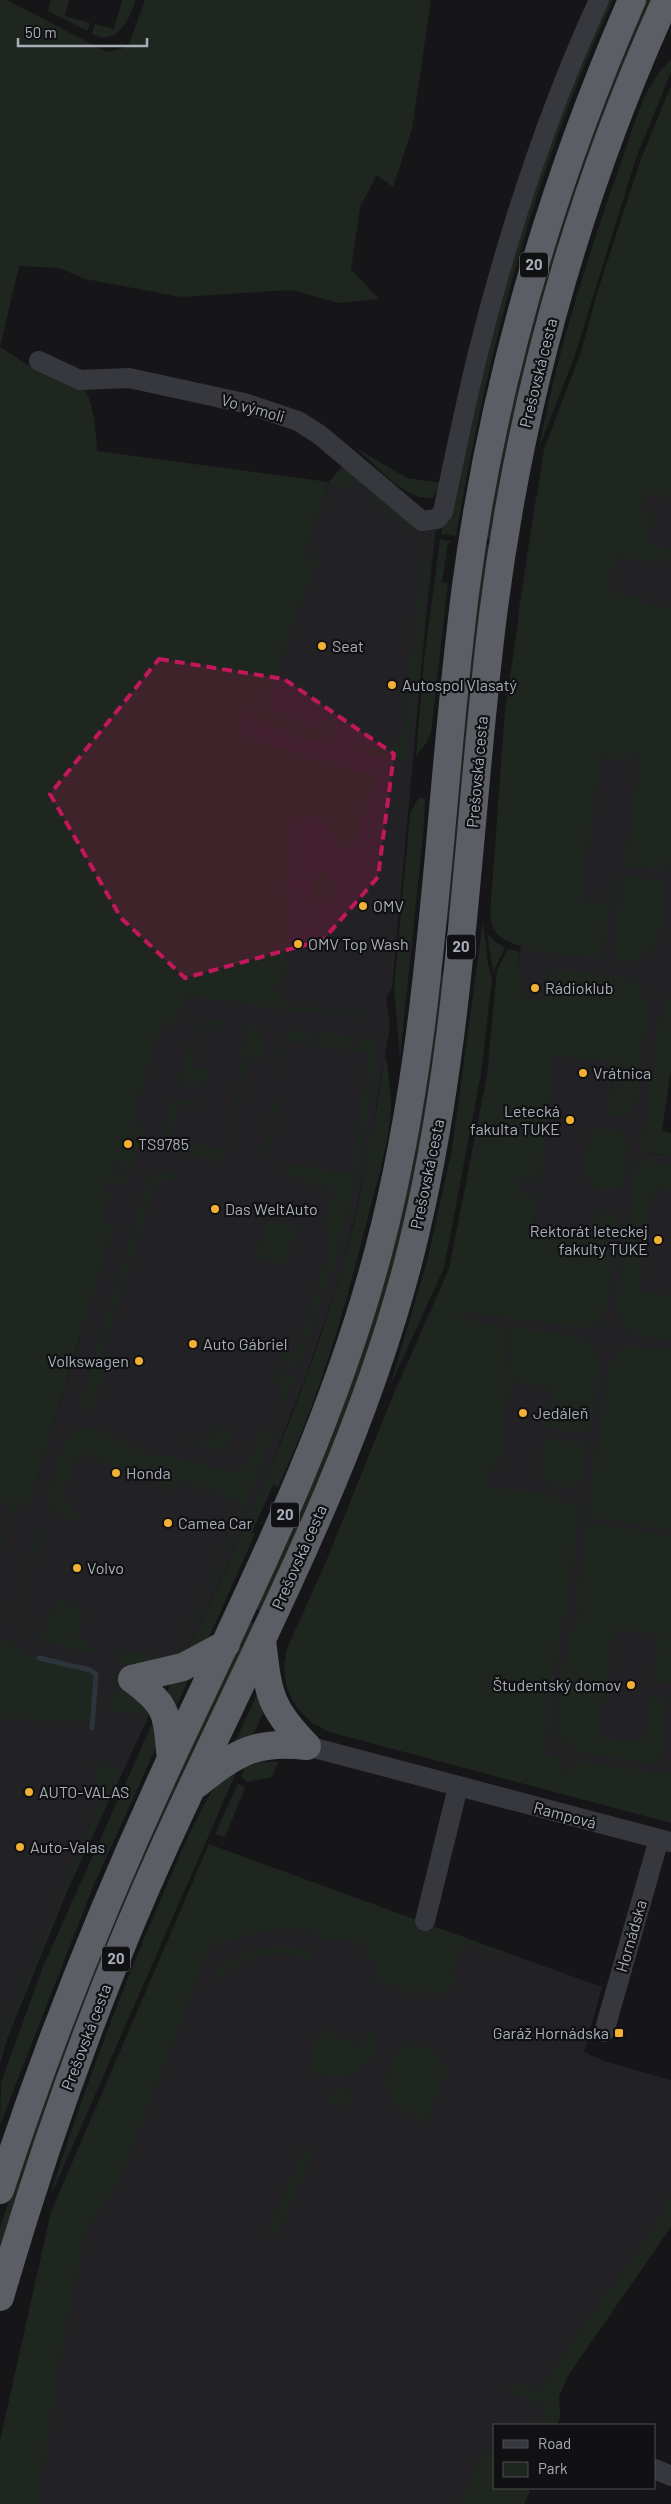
<svg xmlns="http://www.w3.org/2000/svg" width="671" height="2504" font-family="Barlow,sans-serif">
	<style>
		.built { fill: #222225 }
		.green { fill: #1e261f }
		.lines { fill: none; stroke-linecap: round; stroke-linejoin: round }
		.stream { stroke: #2c353c; stroke-width: 5 }
		.minor { stroke: #37383d; stroke-width: 20 }
		.trunk { stroke: #5b5e65; stroke-width: 28 }
		.marked { fill: #c2185b; fill-opacity: 0.2; stroke: #c2185b; stroke-width: 4; stroke-dasharray: 10 6; stroke-linejoin: round }
		.poi-dot { fill: #f2b134; stroke: #111113; stroke-width: 2 }
		.labels { text-anchor: middle; stroke-width: 4.5; stroke-linejoin: round; paint-order: stroke }
		.shield { fill: #111113; stroke: #7b7e86; stroke-width: 1 }
		.shield-label { font-size: 15px; font-weight: bold; fill: #a8adb8 }
		.street-label { font-size: 16px; fill: #a8adb8; stroke: #111113 }
		.poi-label { font-size: 16px; fill: #a8adb8; stroke: #111113; text-anchor: start }
	</style>
	<rect width="100%" height="100%" fill="#161618"/>
	<path class="built" d="M348,459L409,511L437,519L427,607L392,988L386,998L390,1027L376,1106L372,1143L345,1257L332,1300L306,1376L259,1496L183,1660L152,1669L153,1707L68,1889L7,2039L0,2064V1489L30,1500L81,1334L99,1195L124,1134L153,1032L164,1010L240,734L329,482Z
		M671,481V1010L649,1153L671,1156V1817L313,1724L296,1707L287,1688L284,1663L295,1629L416,1417L518,969L521,945L518,615L536,497Z
		M219,1849L602,1987L584,2052L607,2062L671,2080V2227L569,2374L559,2396L560,2417L557,2425H495V2488H531L524,2504H27L63,2275Z"/>
	<path class="green" d="M0,0H7L107,52L124,48L129,44L145,0H431L412,129L393,187L377,175L360,207L351,269L379,299L339,303L291,290L181,297L85,279L59,268L19,266L0,347C17,358 34,370 53,378C64,382 82,383 87,394C93,404 97,439 97,451L329,482L339,470L351,472L422,530L421,534L416,533L372,499L375,495L354,480L347,489L329,482L304,554L319,560L299,606L266,709L311,727L312,725L322,729L328,715L335,716L338,723L330,741C318,745 273,729 261,723C255,719 252,713 250,707L240,733L294,753L377,776L355,842L347,847L338,845L323,820L314,817L298,818L292,824L287,893L292,895L284,981H280V987L271,986L270,991L283,992V1005L363,1012L362,1017L293,1011L184,995L175,1025L162,1022L131,1124L144,1128L130,1172L122,1169L124,1162L115,1159L112,1170L129,1176L126,1185L107,1181L104,1189L111,1192L102,1222L114,1225L29,1504L17,1505L0,1553V1540L12,1506L0,1501Z
		M51,0H69L65,16L90,23L87,31L48,11Z
		M122,0H136C130,18 117,48 92,34L95,24L114,29Z
		M606,0H613C534,172 488,350 456,536L441,534L471,412L532,191Z
		M646,0H653L493,540L486,539L515,380L577,169Z
		M671,60V72L636,158L574,358L539,448C558,349 589,252 623,157C635,124 644,83 671,60Z
		M671,86V497L646,492L642,512L654,514L648,543L671,549V566H669L670,559L662,557L660,564L621,556L622,552L619,551L613,569H608V572L612,573L611,578L607,577L606,580L611,581L610,592L643,598V603L671,607V852L669,865L662,870L625,867L640,754L632,752L629,760L601,756L580,901L605,905L610,872L614,873L602,959C577,956 511,952 496,932C492,927 491,920 490,914L505,710L544,449L581,352L598,290L641,159Z
		M356,448L407,478L441,483L433,498C407,503 374,463 356,448Z
		M431,535L433,536L408,760L380,757L356,749L358,743C377,750 394,752 403,731L418,594Z
		M440,539L452,541L448,543L442,582L448,583L431,733L426,743L416,756L424,661Z
		M485,544L493,546L449,921H447L445,919L470,661Z
		M419,797L425,799L424,825L400,1059L394,987L410,814Z
		M319,872H326L334,880L331,903L315,901L312,922H308L312,881Z
		M624,876L662,881L666,886C661,922 666,962 618,962L613,951Z
		M483,921L488,965L492,979L481,1074L444,1268L390,1386L427,1262L452,1149Z
		M487,933L494,941L505,948L493,972Z
		M508,949L520,952L518,968L524,978L522,997L546,999L549,969C566,970 622,974 635,983C642,989 646,999 648,1007L636,1101L628,1114L609,1117L615,1063L555,1055L539,1181L520,1178L517,1184V1194L537,1196L533,1228L592,1236L596,1210L620,1215L608,1303L599,1324L585,1328L463,1312L461,1320L504,1326L510,1381L499,1465L490,1467L488,1487C512,1491 563,1491 579,1510L569,1595L557,1653L546,1756L563,1759L561,1771L572,1773L574,1761L671,1774V1823L329,1732C296,1714 278,1689 287,1649L325,1564L394,1393L449,1269L487,1075L497,970Z
		M444,974L445,975L418,1168L383,1308L337,1439L262,1612L256,1609L285,1545L440,975Z
		M671,994V1069L662,1131L671,1133V1156L641,1151L660,1017L665,1005L662,1002Z
		M211,1019L221,1020L218,1029L197,1027L192,1067L208,1069L207,1079L201,1087L188,1086L179,1079L194,1029L198,1023Z
		M247,1024C265,1026 262,1045 260,1058L247,1057L233,1149L229,1148Z
		M291,1030L311,1032L310,1044L287,1041L281,1079H276L283,1040Z
		M317,1033L352,1036L350,1050L315,1045Z
		M358,1036L373,1039L378,1048L359,1169L352,1168L369,1053L355,1051Z
		M385,1056H386C388,1072 391,1089 391,1105C391,1136 377,1182 369,1213C346,1306 319,1400 278,1487L273,1485L252,1532L255,1534L206,1644L183,1660C245,1529 307,1396 345,1256C364,1190 374,1123 385,1056Z
		M182,1098L201,1102L202,1106L177,1103L171,1141L224,1149L221,1163L176,1151L165,1142L164,1127L171,1104L175,1099Z
		M273,1099L278,1100L270,1156H265Z
		M606,1129C616,1130 626,1130 629,1142L626,1177L621,1188C589,1197 583,1181 587,1154C588,1145 588,1138 592,1130Z
		M642,1161L671,1165V1191L654,1188L638,1291L670,1296L671,1290V1340C641,1336 618,1336 617,1299L636,1165Z
		M285,1164L358,1175L333,1272L328,1276L298,1368L280,1364L285,1345L291,1356L299,1352L298,1349L332,1240L323,1224L334,1190L282,1173Z
		M160,1172L179,1176L155,1184L103,1350L104,1376L91,1414L83,1408L82,1397L147,1184L150,1177Z
		M268,1219L296,1228L284,1265L256,1256Z
		M508,1326L584,1338C609,1350 594,1403 591,1426L583,1432L546,1428L552,1387L514,1381Z
		M627,1346L671,1350V1530L587,1517L607,1371L615,1353Z
		M277,1371L295,1377L246,1504L180,1480L175,1491L79,1452L60,1500L71,1504L79,1517L75,1521L51,1509L47,1500C52,1483 60,1440 74,1431C94,1418 126,1446 144,1452C160,1457 174,1456 189,1460C202,1463 216,1471 230,1471C235,1471 239,1469 244,1465C254,1457 257,1436 261,1424L266,1434L272,1431L283,1394L275,1378Z
		M215,1426L231,1432L226,1453L190,1442V1436L210,1442Z
		M545,1438L588,1443L582,1481L571,1487L553,1486L540,1474Z
		M240,1507L245,1509L176,1661L127,1666L117,1663V1655C126,1646 162,1656 174,1660Z
		M586,1523L671,1536V1683L652,1681L659,1651L656,1650L659,1634L615,1628L607,1659L610,1660L604,1705H601L599,1720L602,1721L599,1737L643,1743L645,1728H648L650,1697L668,1700L660,1760L656,1764L579,1752C571,1747 563,1742 560,1733C552,1713 566,1651 571,1629L576,1628L581,1609L577,1603Z
		M47,1527L22,1591L15,1617L25,1632L39,1640L57,1599L86,1611L76,1636L94,1649L91,1653L36,1640C24,1635 14,1626 13,1612L38,1533Z
		M249,1621L256,1624L0,2256V2228L28,2141L116,1911Z
		M0,1639C11,1640 20,1653 31,1657L93,1673L95,1677L92,1722H38L28,1719H0Z
		M194,1668L172,1715L165,1697L172,1679Z
		M126,1689L141,1696L149,1714L108,1711C109,1699 112,1688 126,1689Z
		M258,1692L265,1709L252,1738L235,1742Z
		M157,1713L159,1741L93,1887L0,2125L1,2083L42,1969Z
		M95,1762L122,1772L68,1889L7,2039L0,2064L2,2037L99,1804Z
		M262,1762H278L272,1777L247,1782L241,1777L245,1767Z
		M240,1764L53,2191L51,2192C82,2096 117,2001 157,1908C174,1869 190,1828 212,1791L218,1783Z
		M238,1783L245,1788L225,1837L215,1834Z
		M209,1844L504,1952L502,1957L464,1943L451,1973L455,1975L449,1991L438,1994L425,1989L422,1997L374,1979L380,1964L363,1957L367,1946L346,1938L328,1942L307,1929H288L285,1932L283,1928L237,1937V1941H218L209,1948L118,2185L86,2229L59,2361L38,2504H0V2441L51,2212Z
		M288,1945L306,1950L313,1959L311,1961C258,1945 254,1956 210,1984C229,1949 252,1952 288,1945Z
		M320,2030L361,2046L367,2032L364,2030L372,2034L376,2040C373,2064 357,2074 334,2079L307,2069Z
		M415,2043L433,2049L447,2066L445,2077L426,2122L414,2118L389,2100C391,2092 386,2088 387,2081C389,2062 397,2047 415,2043Z
		M342,2087C350,2092 352,2098 347,2106L343,2109L324,2099L329,2093Z
		M303,2149L313,2153L277,2237L268,2234Z
		M671,2195V2227L569,2374L559,2396L560,2417L557,2425H539L547,2407L510,2392L514,2383L538,2392L653,2228Z
		M482,2450L495,2455V2488H531L524,2504H462Z"/>
	<g class="lines">
		<path class="stream" d="M39,1658L90,1670L95,1674
			M92,1728L96,1674"/>
		<path class="minor" d="M39,361L80,380L129,378L244,403L298,421L320,435L422,521L437,519L443,512C454,459 465,406 478,353C508,233 547,113 599,0
			M307,1746L671,1842
			M425,1921L458,1787
			M604,2032L659,1839
			M655,2469L671,2476"/>
		<path class="trunk" d="M262,1640C268,1693 269,1707 307,1746
			M132,1679L183,1667L226,1644
			M132,1679C170,1707 166,1714 171,1759
			M197,1784C236,1753 255,1740 307,1746
			M0,2190C48,2043 105,1901 170,1761C248,1594 332,1429 379,1249C436,1032 437,807 466,586C493,383 550,188 632,0
			M0,2297C45,2142 99,1990 166,1843C253,1652 355,1467 408,1263C463,1050 466,832 493,615C520,402 577,196 666,0"/>
	</g>
	<path class="marked" d="M159,659L284,679L394,754L378,877L323,940L185,978L121,918L50,794Z"/>
	<g class="poi-dot">
		<circle cx="322" cy="646" r="5"/>
		<circle cx="392" cy="685" r="5"/>
		<circle cx="363" cy="906" r="5"/>
		<circle cx="298" cy="944" r="5"/>
		<circle cx="535" cy="988" r="5"/>
		<circle cx="583" cy="1073" r="5"/>
		<circle cx="570" cy="1120" r="5"/>
		<circle cx="128" cy="1144" r="5"/>
		<circle cx="215" cy="1209" r="5"/>
		<circle cx="658" cy="1240" r="5"/>
		<circle cx="193" cy="1344" r="5"/>
		<circle cx="139" cy="1361" r="5"/>
		<circle cx="523" cy="1413" r="5"/>
		<circle cx="116" cy="1473" r="5"/>
		<circle cx="168" cy="1523" r="5"/>
		<circle cx="77" cy="1568" r="5"/>
		<circle cx="631" cy="1685" r="5"/>
		<circle cx="29" cy="1792" r="5"/>
		<circle cx="20" cy="1847" r="5"/>
		<rect x="614" y="2028" width="10" height="10" rx="2.5"/>
	</g>
	<g class="labels">
		<g class="shield">
			<rect x="520" y="252.5" width="28" height="25" rx="4"/>
			<rect x="447" y="934.5" width="28" height="25" rx="4"/>
			<rect x="271" y="1502.5" width="28" height="25" rx="4"/>
			<rect x="102" y="1946.5" width="28" height="25" rx="4"/>
		</g>
		<g class="shield-label">
			<text x="534" y="270">20</text>
			<text x="461" y="952">20</text>
			<text x="285" y="1520">20</text>
			<text x="116" y="1964">20</text>
		</g>
		<g class="street-label">
			<text transform="translate(538 373) rotate(-76)" y="6">Prešovská cesta</text>
			<text transform="translate(253 408) rotate(16)" y="6">Vo výmoli</text>
			<text transform="translate(477 772) rotate(-85)" y="6">Prešovská cesta</text>
			<text transform="translate(427 1174) rotate(-78)" y="6">Prešovská cesta</text>
			<text transform="translate(299 1557) rotate(-66)" y="6">Prešovská cesta</text>
			<text transform="translate(565 1815) rotate(15)" y="6">Rampová</text>
			<text transform="translate(631 1936) rotate(-74)" y="6">Hornádska</text>
			<text transform="translate(86 2037) rotate(-69)" y="6">Prešovská cesta</text>
		</g>
		<g class="poi-label">
			<text x="332" y="652">Seat</text>
			<text x="402" y="691">Autospol Vlasatý</text>
			<text x="373" y="912">OMV</text>
			<text x="308" y="950">OMV Top Wash</text>
			<text x="545" y="994">Rádioklub</text>
			<text x="593" y="1079">Vrátnica</text>
			<text x="560" y="1117" text-anchor="end">Letecká<tspan x="560" dy="18">fakulta TUKE</tspan></text>
			<text x="138" y="1150">TS9785</text>
			<text x="225" y="1215">Das WeltAuto</text>
			<text x="648" y="1237" text-anchor="end">Rektorát leteckej<tspan x="648" dy="18">fakulty TUKE</tspan></text>
			<text x="203" y="1350">Auto Gábriel</text>
			<text x="129" y="1367" text-anchor="end">Volkswagen</text>
			<text x="533" y="1419">Jedáleň</text>
			<text x="126" y="1479">Honda</text>
			<text x="178" y="1529">Camea Car</text>
			<text x="87" y="1574">Volvo</text>
			<text x="621" y="1691" text-anchor="end">Študentský domov</text>
			<text x="39" y="1798">AUTO-VALAS</text>
			<text x="30" y="1853">Auto-Valas</text>
			<text x="609" y="2039" text-anchor="end">Garáž Hornádska</text>
		</g>
	</g>
	<rect x="493" y="2424" width="162" height="65" fill="#111113" stroke="#4d4f55"/>
	<rect x="503" y="2440" width="25" height="8" fill="#37383d" stroke="#4d4f55"/>
	<text x="538" y="2449" font-size="15" fill="#a8adb8">Road</text>
	<rect x="503" y="2462" width="25" height="15" fill="#1e261f" stroke="#4d4f55"/>
	<text x="538" y="2474" font-size="15" fill="#a8adb8">Park</text>
	<path d="M18 38v8h129v-8" fill="none" stroke="#a8adb8" stroke-width="2.5"/>
	<text x="25" y="38" font-size="15" fill="#a8adb8" stroke="#111113" stroke-width="4" paint-order="stroke">50 m</text>
</svg>
